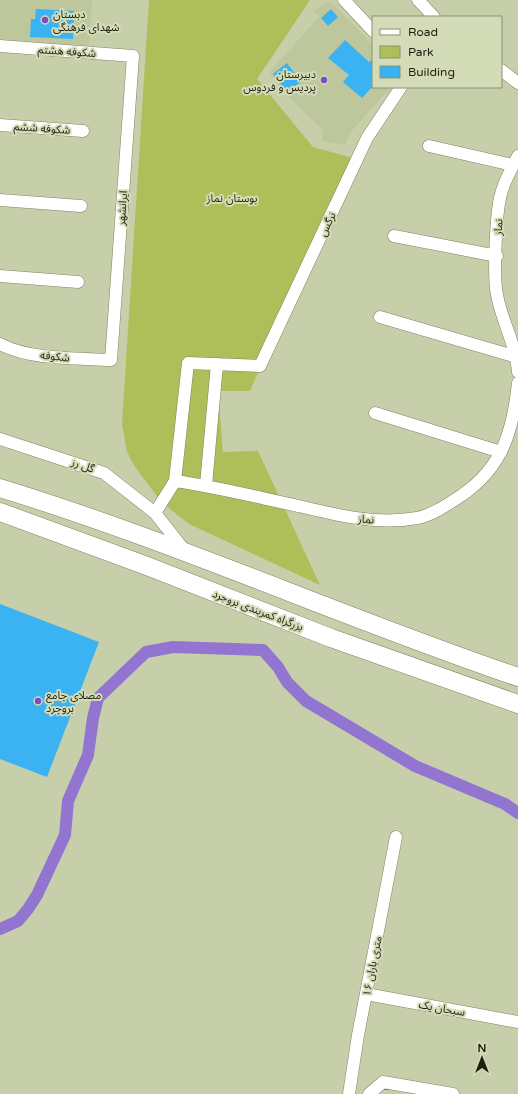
<svg xmlns="http://www.w3.org/2000/svg" width="518" height="1094" font-family="'Varela Round','Noto Sans Arabic',sans-serif">
	<style>
		.built { fill: #bdc79b }
		.green { fill: #aebf59 }
		.lines { fill: none; stroke-linecap: round; stroke-linejoin: round }
		.canal { stroke: #9274d1; stroke-width: 12 }
		.building { fill: #3bb2f2 }
		.minor-casing { stroke: #7d8462; stroke-width: 13 }
		.highway-casing { stroke: #7d8462; stroke-width: 19 }
		.minor { stroke: #fff; stroke-width: 12 }
		.highway { stroke: #fff; stroke-width: 18 }
		.poi-dot { fill: #7b4ec6; stroke: #d4dcb7; stroke-width: 1.5 }
		.labels { text-anchor: middle; stroke-width: 4; stroke-linejoin: round; paint-order: stroke }
		.poi-label { font-size: 11px; fill: #1d2012; stroke: #d4dcb7; text-anchor: start }
		.street-label { font-size: 11px; fill: #1d2012; stroke: #d4dcb7 }
		.park-label { font-size: 11px; fill: #2a3101; stroke: #d4dcb7 }
	</style>
	<rect width="100%" height="100%" fill="#c7cfaa"/>
	<path class="built" d="M0,0H92L89,46L0,39Z
		M328,1L336,7L373,45V87H391L350,133L345,145L322,141L323,130L286,94L270,73L273,68L320,16L313,11Z"/>
	<path class="green" d="M149,0H310L257,79L313,147L353,158L250,391H218L223,452L258,451L320,585L189,524L170,509L156,495L135,467L127,452L122,424Z"/>
	<g class="lines">
		<path class="canal" d="M0,929L18,921L28,909L37,895L65,835L68,801L88,755L93,718L98,698L146,652L173,647L263,650L278,667L287,682L306,701L415,766L505,804L518,813"/>
	</g>
	<path class="building" d="M36,9L74,11L73,39L30,37L31,19H35Z
		M331,9L338,17L328,26L321,18Z
		M345,40L369,62L373,59V86L362,98L343,82L349,75L328,58Z
		M287,63L301,82L287,92L273,74Z
		M0,604L99,642L47,777L0,759Z"/>
	<g class="lines">
		<g class="minor-casing">
			<path id="minor" d="M344,0L373,31
				M418,0L434,17
				M0,46L133,56L111,360C76,358 31,360 0,344
				M501,70L518,83
				M0,125L83,131
				M429,146L513,165
				M518,156C511,170 503,182 500,198C496,217 493,277 497,295C502,322 516,344 518,372
				M0,200L81,206
				M394,236L497,256
				M0,276L78,282
				M380,317L517,357
				M375,413L501,452
				M0,439L104,473L155,513L185,551
				M175,481L188,363L260,366L367,138L401,87
				M206,485L217,364
				M155,513L175,481C218,487 260,498 303,507C340,516 378,525 417,518C433,515 448,504 462,495C503,467 513,430 518,383
				M366,994L518,1022
				M349,1094L358,1035L396,837
				M369,1094L383,1082L453,1094"/>
		</g>
		<g class="highway-casing">
			<path id="highway" d="M0,488C176,542 344,618 518,677
				M0,512L147,566L331,638L518,704"/>
		</g>
		<use href="#minor" class="minor"/>
		<use href="#highway" class="highway"/>
	</g>
	<g class="poi-dot">
		<circle cx="45" cy="20" r="4"/>
		<circle cx="324" cy="80" r="4"/>
		<circle cx="38" cy="701" r="4"/>
	</g>
	<g class="labels">
		<g class="poi-label">
			<text x="53" y="18">دبستان<tspan x="53" dy="13">شهدای فرهنگی</tspan></text>
			<text x="316" y="78" text-anchor="end">دبیرستان<tspan x="316" dy="13">پردیس و فردوس</tspan></text>
			<text x="46" y="699">مصلای جامع<tspan x="46" dy="13">بروجرد</tspan></text>
		</g>
		<g class="street-label">
			<text transform="translate(67 51) rotate(4)" y="4">شکوفه هشتم</text>
			<text transform="translate(42 128) rotate(4)" y="4">شکوفه ششم</text>
			<text transform="translate(122 208) rotate(-86)" y="4">ایرانشهر</text>
			<text transform="translate(327 224) rotate(-65)" y="4">نرگس</text>
			<text transform="translate(498 227) rotate(-86)" y="4">نماز</text>
			<text transform="translate(55 356) rotate(6)" y="4">شکوفه</text>
			<text transform="translate(83 465) rotate(19)" y="4">گل رز</text>
			<text transform="translate(366 519) rotate(4)" y="4">نماز</text>
			<text transform="translate(258 610) rotate(21)" y="4">بزرگراه کمربندی بروجرد</text>
			<text transform="translate(372 966) rotate(-79)" y="4">۱۶ متری باران</text>
			<text transform="translate(442 1008) rotate(10)" y="4">سبحان یک</text>
		</g>
		<g class="park-label">
			<text x="232" y="202">بوستان نماز</text>
		</g>
	</g>
	<rect x="372" y="16" width="130" height="72" fill="#d4dcb7" stroke="#8b9175"/>
	<rect x="380" y="29" width="20" height="6" fill="#ffffff" stroke="#8b9175"/>
	<text x="408" y="36" font-size="12" fill="#1d2012">Road</text>
	<rect x="380" y="46" width="20" height="12" fill="#aebf59" stroke="#8b9175"/>
	<text x="408" y="56" font-size="12" fill="#1d2012">Park</text>
	<rect x="380" y="66" width="20" height="12" fill="#3bb2f2" stroke="#8b9175"/>
	<text x="408" y="76" font-size="12" fill="#1d2012">Building</text>
	<g transform="translate(482 1058)" stroke="#d4dcb7" stroke-width="3" paint-order="stroke">
	<path d="M0-3L7 15L0 10L-7 15Z" fill="#1d2012"/>
	<text y="-6" font-size="11" font-weight="bold" text-anchor="middle" fill="#1d2012">N</text>
	</g>
</svg>
